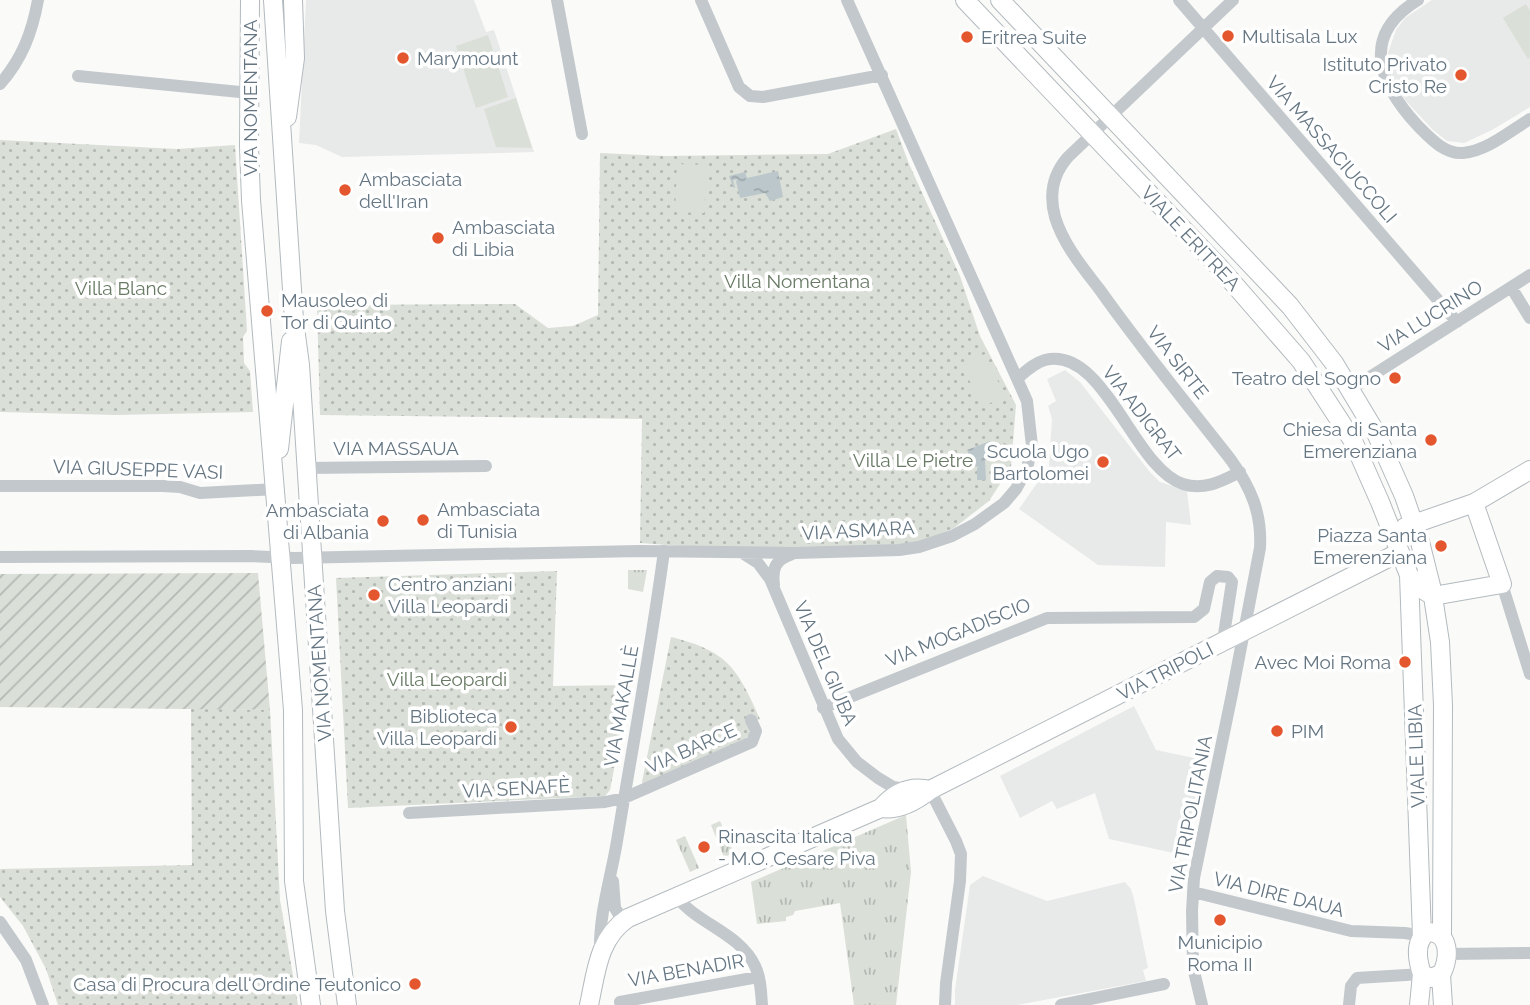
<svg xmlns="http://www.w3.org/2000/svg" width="1530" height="1005" font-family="Raleway,sans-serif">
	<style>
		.built { fill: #e8e9e9 }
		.grass { fill: url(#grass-tufts) }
		.park { fill: url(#park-dots) }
		.garden { fill: url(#garden-furrows) }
		.pitch { fill: #dadfd7 }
		.water { fill: url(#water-ripples) }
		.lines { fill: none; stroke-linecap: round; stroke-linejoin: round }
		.secondary-casing { stroke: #b3babf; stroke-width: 20 }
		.street { stroke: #c3c8cc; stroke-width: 12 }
		.secondary { stroke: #fff; stroke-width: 18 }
		.poi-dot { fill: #e4572e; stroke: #fff; stroke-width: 2.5 }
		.labels { text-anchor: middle; stroke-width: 7; stroke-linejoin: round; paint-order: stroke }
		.poi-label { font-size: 19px; fill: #657683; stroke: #fff; text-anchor: start }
		.street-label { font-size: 19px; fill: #657683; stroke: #fff }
		.park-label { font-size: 19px; fill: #687a64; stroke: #fff }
	</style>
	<defs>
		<pattern id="grass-tufts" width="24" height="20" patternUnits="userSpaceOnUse" patternTransform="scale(1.75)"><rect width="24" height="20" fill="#dadfd7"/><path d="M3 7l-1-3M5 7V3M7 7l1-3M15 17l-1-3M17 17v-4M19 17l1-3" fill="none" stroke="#b4b9b4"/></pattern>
		<pattern id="park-dots" width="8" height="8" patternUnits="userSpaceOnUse" patternTransform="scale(1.75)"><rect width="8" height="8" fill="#dadfd7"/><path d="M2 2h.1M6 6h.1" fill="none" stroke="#b4b9b4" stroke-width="1.8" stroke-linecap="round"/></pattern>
		<pattern id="garden-furrows" width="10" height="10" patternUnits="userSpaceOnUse" patternTransform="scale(1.75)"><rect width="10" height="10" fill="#dadfd7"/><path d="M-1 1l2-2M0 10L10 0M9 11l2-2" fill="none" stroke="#b4b9b4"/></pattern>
		<pattern id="water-ripples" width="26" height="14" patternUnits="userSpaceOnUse" patternTransform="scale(1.75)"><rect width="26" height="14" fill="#bbc7cb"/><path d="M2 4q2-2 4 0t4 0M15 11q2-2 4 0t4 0" fill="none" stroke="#9ca6aa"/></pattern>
	</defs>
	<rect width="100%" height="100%" fill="#fafaf8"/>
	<path class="built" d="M306,0H474L486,32L494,30L534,152L342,157L316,145L299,143Z
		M1432,0H1530V107L1492,130L1464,143L1447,141L1433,130L1406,101L1393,82L1389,68L1388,53L1396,30L1405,18Z
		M1065,370L1080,382L1149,471L1160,482L1187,491L1191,525L1166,522L1165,567L1098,565L1019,509L1049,466L1052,419L1048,406L1056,401L1047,379Z
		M1134,706L1156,750L1204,760L1183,855L1109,839L1095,793L1057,809L1052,801L1020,818L1000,776Z
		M983,876L1047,901L1125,882L1131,889L1134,899L1148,968L1143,970L1146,981L1017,1005H955V990L970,885Z"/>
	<path class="grass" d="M628,570H647L643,592L628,589Z
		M906,815L911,872L896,1005H854L840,903L795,911L793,915L786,917V921L757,924L751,882Z
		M720,821L734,853L724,857L711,825Z
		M685,836L699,868L690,872L676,840Z"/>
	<path class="park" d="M896,129L909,164L960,276L980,336L1016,405L1011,467L989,501L954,528L914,546L722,549L640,543L642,419L320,415L317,305L515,304L548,328L573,326L598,315L600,153L664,156L828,154Z
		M0,140L177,149L235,145L247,331L243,337L244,363L250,371L253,412L116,415L0,412Z
		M557,571L553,686L630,685L610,790L605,796L348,808L336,578Z
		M671,637C727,651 737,667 760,719L749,724V735L745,739L644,787L642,782Z
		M191,708L270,710L280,900L298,1005H58L46,969L23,926L0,897V869L192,865Z"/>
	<path class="garden" d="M258,573L270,710L0,707V574Z"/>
	<path class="pitch" d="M1526,4L1530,11V57L1528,59L1503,18Z
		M488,35L508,97L476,108L456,46Z
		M516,98L532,148L496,147L484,109Z
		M677,164L707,165L704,213L675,212Z
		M985,354L1005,396L982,407L962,365Z"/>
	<path class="water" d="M778,171L783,197L770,201L765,193L740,198L736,181L739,179L733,180L735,188L733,187L729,176L745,172L747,178Z
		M990,441L993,449L985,461L986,480H977V468L979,467L973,466L967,450Z"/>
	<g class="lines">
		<g class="secondary-casing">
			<path id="secondary" d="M250,0L249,146L251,200L293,710L294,881L311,1005
				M273,0L294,320L300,365L335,911L347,1005
				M965,0L1220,268L1301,361L1353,441L1380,502L1409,575L1420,588L1433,596L1502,584L1474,503
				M1000,0L1290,306L1334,363L1376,433L1404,496L1420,542L1432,590L1440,642L1443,705L1442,937
				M287,117L295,58L293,0
				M279,449L291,341
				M1405,527L1474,503L1530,470
				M1409,575L1422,936
				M881,808C898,811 917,800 930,790L1400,552
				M1428,932C1451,932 1449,958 1442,973L1432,978L1422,974C1417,959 1414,941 1428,932Z
				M1441,975L1443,1005
				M589,1005C596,973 598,938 628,918L881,808C894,793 910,785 930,790
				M1419,1005L1422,974"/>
		</g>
		<path class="street" d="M557,0L582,134
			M701,0L739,87L750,96L763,97L882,75
			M1179,0L1457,322
			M1418,0C1359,36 1379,84 1418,126C1430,138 1444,154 1463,153C1487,151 1510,131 1530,119
			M78,76L250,93
			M0,84C22,59 32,33 38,0
			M1511,287L1530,318
			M1018,378C1026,371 1034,363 1045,360C1104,345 1134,469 1183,484C1204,491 1222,481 1240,472
			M1351,389L1530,275
			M306,468L486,466
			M0,486H163L180,487L200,493L276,489
			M744,554L758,563L770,579L838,739L857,762L878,778L893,787L908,789
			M0,557L251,556L294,558L639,551L795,553L899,550L919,547L952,536L975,524L1004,503L1016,489L1027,469L1032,446L1027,401L847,0
			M1502,584L1530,674
			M774,585C772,568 775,560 792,554
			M823,708L1047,618L1194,617L1204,609L1210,582L1217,576L1228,577L1232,582L1223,641
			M930,790L956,841L961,854L960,881L946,983L945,1005
			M409,813L605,802L624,798L752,742L756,731L751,720
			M613,881L615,908L623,921
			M1193,892L1351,931L1405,933L1422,936
			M676,896C697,924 740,933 755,966C761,978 761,993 762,1005
			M0,922L26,960L43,1005
			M600,951C599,913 611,878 617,841C633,744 651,648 664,551
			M1447,954L1530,953
			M620,1002L758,977
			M1061,1005L1164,984
			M1202,1005L1193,967L1192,911L1194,878L1232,694L1260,548C1262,513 1251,488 1231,460C1187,404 1141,348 1100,290C1083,268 1063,244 1055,217C1049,195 1053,174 1068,157L1233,0
			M1349,1005L1351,986L1357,978L1422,974"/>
		<use href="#secondary" class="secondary"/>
	</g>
	<g class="poi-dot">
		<circle cx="1228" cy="36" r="7"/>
		<circle cx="967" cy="37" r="7"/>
		<circle cx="403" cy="58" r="7"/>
		<circle cx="1461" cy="75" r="7"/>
		<circle cx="345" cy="190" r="7"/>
		<circle cx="438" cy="238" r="7"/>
		<circle cx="267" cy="311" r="7"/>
		<circle cx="1395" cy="378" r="7"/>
		<circle cx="1431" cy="440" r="7"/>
		<circle cx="1103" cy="462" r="7"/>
		<circle cx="423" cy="520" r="7"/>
		<circle cx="383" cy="521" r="7"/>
		<circle cx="1441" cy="546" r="7"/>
		<circle cx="374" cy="595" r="7"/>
		<circle cx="1405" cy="662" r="7"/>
		<circle cx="511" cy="727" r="7"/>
		<circle cx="1277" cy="731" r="7"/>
		<circle cx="704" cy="847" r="7"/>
		<circle cx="1220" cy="920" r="7"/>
		<circle cx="415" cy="984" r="7"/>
	</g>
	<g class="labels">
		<g class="poi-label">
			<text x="1242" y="43">Multisala Lux</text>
			<text x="981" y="44">Eritrea Suite</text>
			<text x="417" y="65">Marymount</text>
			<text x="1447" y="71" text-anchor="end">Istituto Privato<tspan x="1447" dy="22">Cristo Re</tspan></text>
			<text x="359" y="186">Ambasciata<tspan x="359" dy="22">dell'Iran</tspan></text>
			<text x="452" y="234">Ambasciata<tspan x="452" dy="22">di Libia</tspan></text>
			<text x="281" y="307">Mausoleo di<tspan x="281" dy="22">Tor di Quinto</tspan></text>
			<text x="1381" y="385" text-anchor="end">Teatro del Sogno</text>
			<text x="1417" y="436" text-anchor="end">Chiesa di Santa<tspan x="1417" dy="22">Emerenziana</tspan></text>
			<text x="1089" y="458" text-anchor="end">Scuola Ugo<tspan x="1089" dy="22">Bartolomei</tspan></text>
			<text x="437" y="516">Ambasciata<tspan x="437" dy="22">di Tunisia</tspan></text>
			<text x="369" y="517" text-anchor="end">Ambasciata<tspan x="369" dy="22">di Albania</tspan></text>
			<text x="1427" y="542" text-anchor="end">Piazza Santa<tspan x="1427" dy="22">Emerenziana</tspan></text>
			<text x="388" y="591">Centro anziani<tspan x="388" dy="22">Villa Leopardi</tspan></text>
			<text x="1391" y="669" text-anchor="end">Avec Moi Roma</text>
			<text x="497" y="723" text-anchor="end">Biblioteca<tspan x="497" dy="22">Villa Leopardi</tspan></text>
			<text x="1291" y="738">PIM</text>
			<text x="718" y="843">Rinascita Italica<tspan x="718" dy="22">- M.O. Cesare Piva</tspan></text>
			<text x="1220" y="949" text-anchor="middle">Municipio<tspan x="1220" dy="22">Roma II</tspan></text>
			<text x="401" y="991" text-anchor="end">Casa di Procura dell‘Ordine Teutonico</text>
		</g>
		<g class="street-label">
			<text transform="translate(250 98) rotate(-90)" y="7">VIA NOMENTANA</text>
			<text transform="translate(1332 149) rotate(49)" y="7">VIA MASSACIUCCOLI</text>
			<text transform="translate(1191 238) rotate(47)" y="7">VIALE ERITREA</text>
			<text transform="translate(1430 316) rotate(-32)" y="7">VIA LUCRINO</text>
			<text transform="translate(1178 362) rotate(52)" y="7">VIA SIRTE</text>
			<text transform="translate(1142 413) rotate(52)" y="7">VIA ADIGRAT</text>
			<text x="396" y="455">VIA MASSAUA</text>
			<text transform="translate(138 469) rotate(2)" y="7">VIA GIUSEPPE VASI</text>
			<text transform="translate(858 530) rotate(-3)" y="7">VIA ASMARA</text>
			<text transform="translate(958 632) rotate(-22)" y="7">VIA MOGADISCIO</text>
			<text transform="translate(319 663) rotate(-94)" y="7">VIA NOMENTANA</text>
			<text transform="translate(826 663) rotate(67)" y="7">VIA DEL GIUBA</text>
			<text transform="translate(1165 671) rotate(-27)" y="7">VIA TRIPOLI</text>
			<text transform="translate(621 706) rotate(-80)" y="7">VIA MAKALLÈ</text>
			<text transform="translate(691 748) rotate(-24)" y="7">VIA BARCE</text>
			<text transform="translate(1416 756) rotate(-92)" y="7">VIALE LIBIA</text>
			<text transform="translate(516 788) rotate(-3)" y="7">VIA SENAFÈ</text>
			<text transform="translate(1190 814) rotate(-79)" y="7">VIA TRIPOLITANIA</text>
			<text transform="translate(1279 894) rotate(14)" y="7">VIA DIRE DAUA</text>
			<text transform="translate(686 970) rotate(-10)" y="7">VIA BENADIR</text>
		</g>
		<g class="park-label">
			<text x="797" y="288">Villa Nomentana</text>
			<text x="121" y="295">Villa Blanc</text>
			<text x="913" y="467">Villa Le Pietre</text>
			<text x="447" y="686">Villa Leopardi</text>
		</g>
	</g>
</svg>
